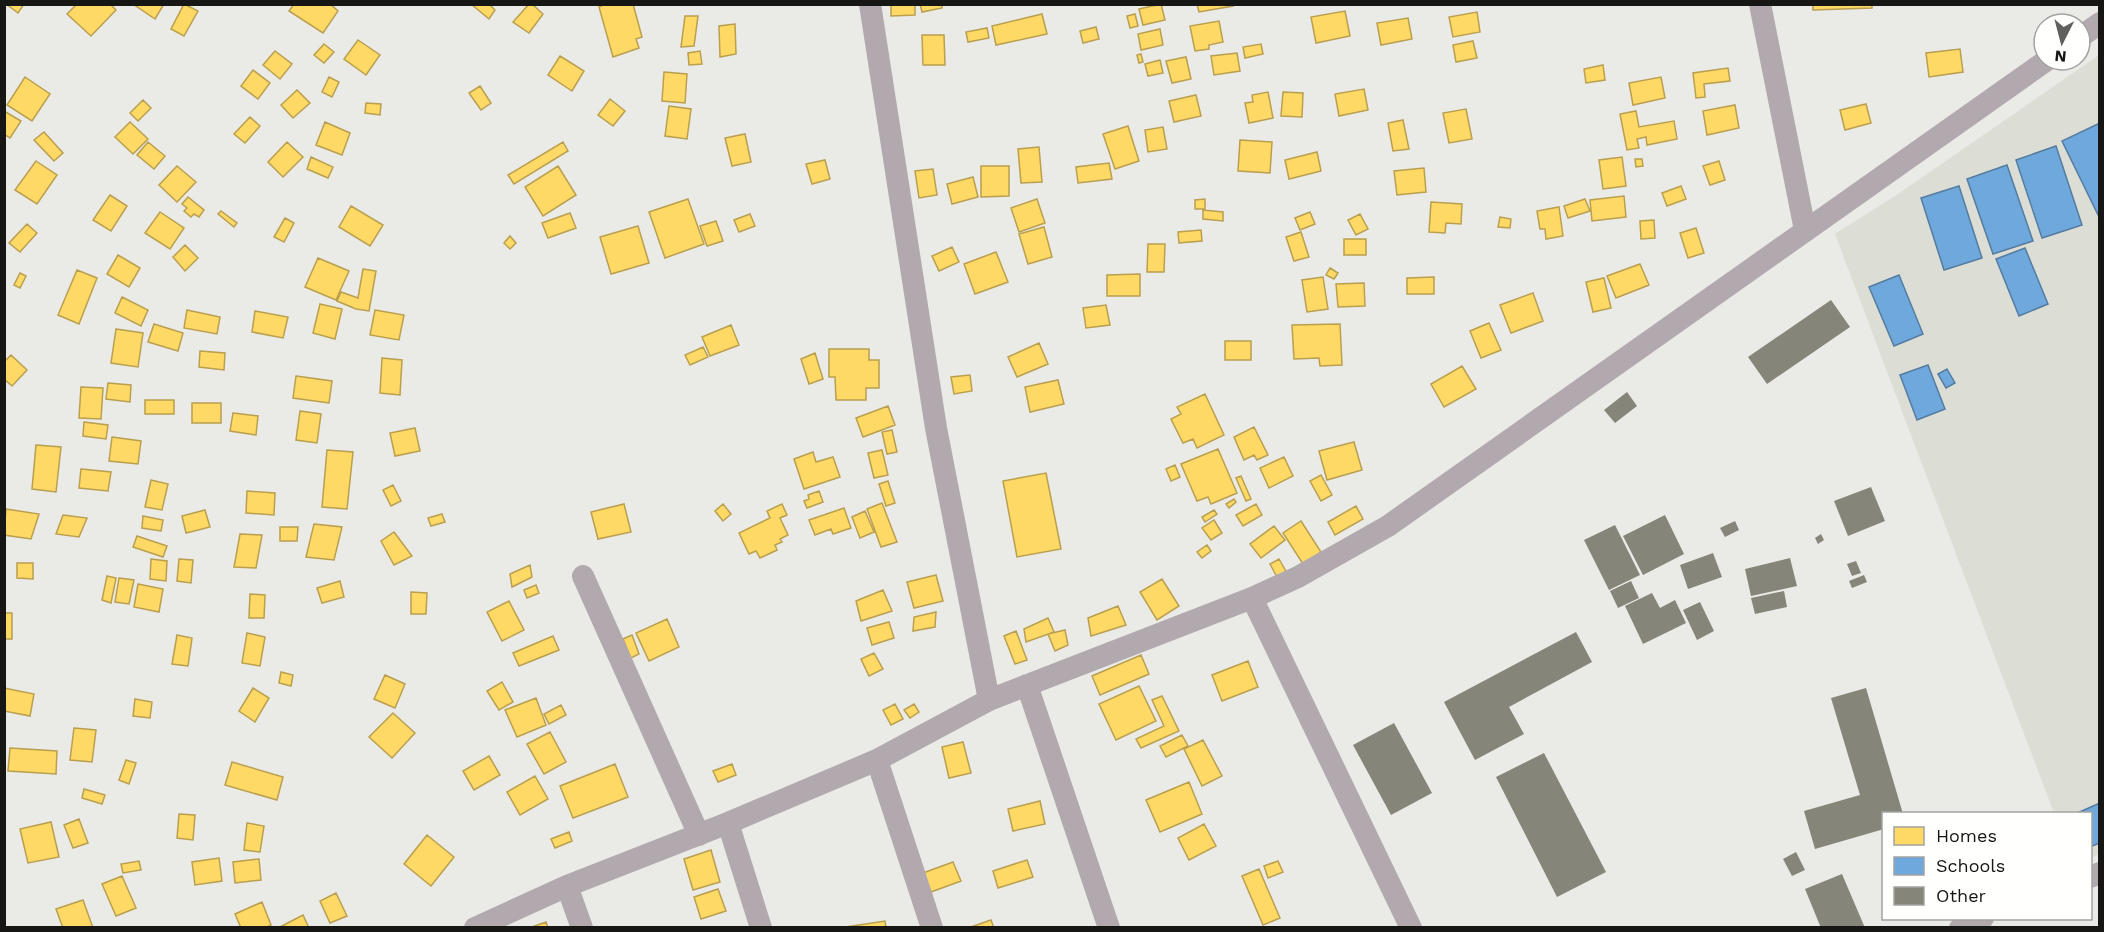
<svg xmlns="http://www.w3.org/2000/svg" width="2104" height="932" font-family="'Work Sans',sans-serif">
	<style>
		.built { fill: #dcddd5 }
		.homes { fill: #ffd966; stroke: #b99f4e; stroke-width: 1.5 }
		.schools { fill: #6fa8dc; stroke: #547ca0; stroke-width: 1.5 }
		.building { fill: #858579 }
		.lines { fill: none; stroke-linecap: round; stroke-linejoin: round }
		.minor { stroke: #b2a9af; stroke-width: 22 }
	</style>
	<rect width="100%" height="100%" fill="#eaeae7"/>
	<path class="built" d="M2099,55V854L2091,858L2090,814L2054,813L1835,234L1898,194Z"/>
	<path class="homes" d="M6,4H24L18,13Z
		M77,4H110L116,10L91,36L67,14Z
		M133,4H164L155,19Z
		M184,4L198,11L184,36L171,29Z
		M294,4H330L338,11L323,33L289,11Z
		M471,4H489L495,10L489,19Z
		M529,4H532L543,14L529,33L513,22Z
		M605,4H633L642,37L636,39L639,48L613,57L599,7Z
		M891,4H915V15L891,16Z
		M920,4H942V8L922,12Z
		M1161,4L1165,20L1143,25L1139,9Z
		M1197,4H1233V6L1199,12Z
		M1813,4H1872V8L1813,10Z
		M1345,11L1350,36L1316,43L1311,17Z
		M1477,12L1480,32L1453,37L1449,17Z
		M1042,14L1047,34L996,45L992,26Z
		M1135,14L1138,26L1130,28L1127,16Z
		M685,16H698L694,46L681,47Z
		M1408,18L1412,39L1381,45L1377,23Z
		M1219,21L1223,42L1209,45V49L1195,51L1190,26Z
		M735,24L736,54L720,57L719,26Z
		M1096,27L1099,39L1083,43L1080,31Z
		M987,28L989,38L968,42L966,32Z
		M1160,29L1163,45L1141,50L1138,34Z
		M922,35H944L945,65H923Z
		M358,40L380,55L366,75L344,59Z
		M1473,41L1477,58L1456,62L1453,45Z
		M324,44L334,52L324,63L314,55Z
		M1261,44L1263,54L1245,58L1243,47Z
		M1960,49L1963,72L1929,77L1926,53Z
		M275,51L292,64L280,79L263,65Z
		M700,51L702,64L689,65L688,53Z
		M1237,53L1240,71L1214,75L1211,56Z
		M1141,54L1143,62L1139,63L1137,55Z
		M560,56L584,71L572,91L548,75Z
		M1186,57L1191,79L1172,83L1166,61Z
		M1160,60L1163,73L1148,76L1145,64Z
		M1603,65L1605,80L1586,83L1584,69Z
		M1728,68L1730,81L1704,84L1705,97L1696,98L1693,73Z
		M253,70L270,83L258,99L241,86Z
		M664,72L687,74L685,103L662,101Z
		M25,77L50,94L32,121L7,105Z
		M329,77L339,82L332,97L322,92Z
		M1661,77L1665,98L1633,105L1629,83Z
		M480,86L491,103L481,110L469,93Z
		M1364,89L1368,110L1339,116L1335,94Z
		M297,90L310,103L293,118L281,105Z
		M1268,92L1273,118L1249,123L1245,103L1253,102L1252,95Z
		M1283,92L1303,93L1302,117L1281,116Z
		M1196,95L1201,116L1174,122L1169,101Z
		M610,99L625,111L613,126L598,115Z
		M143,100L151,108L138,121L130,113Z
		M366,103L381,104L380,115L365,113Z
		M1866,104L1871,123L1845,130L1840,110Z
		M1735,105L1739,128L1707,135L1703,111Z
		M669,106L691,109L687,139L665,136Z
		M1466,109L1472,139L1449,143L1443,113Z
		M4,111L21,121L10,138L4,134Z
		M1636,111L1639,127L1674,121L1677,139L1647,145L1646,137L1637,139L1639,148L1627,150L1620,114Z
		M250,117L260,126L245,143L234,134Z
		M1403,120L1409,149L1393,151L1388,123Z
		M130,122L148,139L133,154L115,137Z
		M325,122L350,133L342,155L316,145Z
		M1128,126L1139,161L1115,169L1103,134Z
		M1163,127L1167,149L1148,152L1145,130Z
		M44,132L63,153L54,161L34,140Z
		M745,134L751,162L732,166L725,138Z
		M1240,140L1272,142L1270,173L1238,171Z
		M148,142L165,156L154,169L137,155Z
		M287,142L303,157L283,177L268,162Z
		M563,142L568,151L514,184L508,175Z
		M1039,147L1042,182L1021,183L1018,149Z
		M1317,152L1321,171L1289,179L1285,160Z
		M311,157L333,167L328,178L307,169Z
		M1622,157L1626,186L1603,189L1599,160Z
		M1635,159H1642L1643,166L1636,167Z
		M825,160L830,179L812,184L806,164Z
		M36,161L57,175L37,204L15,190Z
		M1719,161L1725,180L1710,185L1703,166Z
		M1109,163L1112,179L1078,183L1076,167Z
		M177,166L196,182L177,202L159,185Z
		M558,166L576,195L543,216L525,187Z
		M981,166H1009V196L981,197Z
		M1424,168L1426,192L1397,195L1394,171Z
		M933,169L937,195L919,198L915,171Z
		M973,177L978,197L952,204L947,184Z
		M1681,186L1686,199L1667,206L1662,193Z
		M110,195L127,206L111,231L93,220Z
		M1624,196L1626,217L1592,221L1590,200Z
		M188,197L204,210L199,217L194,214L191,217L184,211L187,208L182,204Z
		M688,199L704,244L665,258L649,212Z
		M1037,199L1045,223L1019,232L1011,208Z
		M1205,199V209H1195V200Z
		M1585,199L1590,211L1568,218L1564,206Z
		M1431,202L1462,204L1461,224L1446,223L1445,233L1429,232Z
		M351,206L383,225L370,246L339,227Z
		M1559,207L1563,236L1546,239L1545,229H1540L1537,211Z
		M1203,210L1223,212V221L1203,219Z
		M221,211L237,223L234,227L218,214Z
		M160,212L184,228L170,249L145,233Z
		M1310,212L1315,224L1300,230L1295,218Z
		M570,213L576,228L548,238L542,223Z
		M750,214L755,226L739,232L734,220Z
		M1360,214L1368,229L1356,235L1348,220Z
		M1500,217L1511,219L1510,228L1498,227Z
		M285,218L294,223L284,242L274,237Z
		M1654,220L1655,238L1641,239L1640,221Z
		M716,221L723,241L707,246L700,226Z
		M27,224L37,233L20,252L9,243Z
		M638,226L649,263L611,274L600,237Z
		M1044,227L1052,257L1028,264L1019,234Z
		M1696,228L1704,253L1688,258L1680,233Z
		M1201,230L1202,241L1179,243L1178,232Z
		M1301,232L1309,257L1294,261L1286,237Z
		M510,236L516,243L510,249L504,243Z
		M1344,239H1366V255H1344Z
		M1148,244H1165L1164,272H1147Z
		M185,245L198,258L185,271L173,257Z
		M952,247L959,262L939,271L932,256Z
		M996,252L1008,282L975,294L964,264Z
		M118,255L140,268L129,287L107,274Z
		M318,258L349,271L336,300L305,287Z
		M1640,264L1649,285L1616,298L1607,276Z
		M1330,268L1338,273L1334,279L1326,275Z
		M363,269L376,271L369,311L356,309L337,301L341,292L358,298Z
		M77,270L97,278L79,324L58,315Z
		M20,273L26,276L20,288L14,285Z
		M1140,274V296H1107V275Z
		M1323,277L1328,309L1307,312L1302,280Z
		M1434,277V294H1407V278Z
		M1604,278L1611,308L1593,312L1586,282Z
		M1364,283L1365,306L1338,307L1336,284Z
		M1533,293L1543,321L1511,333L1500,305Z
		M122,297L148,310L141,326L115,313Z
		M320,304L342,309L335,339L313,333Z
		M1106,305L1110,325L1086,328L1083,308Z
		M187,310L220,317L217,334L184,328Z
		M375,310L404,315L399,340L370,335Z
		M255,311L288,317L283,338L252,332Z
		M1489,323L1501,350L1481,358L1470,331Z
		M154,324L183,333L178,351L148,342Z
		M1340,324L1342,365L1320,366L1319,358L1294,359L1292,325Z
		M731,325L739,345L710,356L702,337Z
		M116,329L143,333L138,367L111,363Z
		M1225,341H1251V360H1225Z
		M1039,343L1048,364L1017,377L1008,357Z
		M703,347L708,357L690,365L685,355Z
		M829,349H869V360H879V388H866V400H836L835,377H829Z
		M200,351L225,353L224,370L199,367Z
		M815,353L823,379L809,384L801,359Z
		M11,355L27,370L12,386L4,379V362Z
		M382,358L402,360L400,395L380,393Z
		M1462,366L1476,389L1444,407L1431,384Z
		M970,375L972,391L954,394L951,377Z
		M296,376L332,381L329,403L293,398Z
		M1058,380L1064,404L1030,412L1025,387Z
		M108,383L131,385L130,402L106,399Z
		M81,387L103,388L101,419L79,418Z
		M1205,394L1224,435L1197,448L1193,439L1183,443L1171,419L1181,414L1177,407Z
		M145,400H174V414H145Z
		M192,403H221V423H192Z
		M888,406L895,425L863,437L856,418Z
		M300,411L321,414L317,443L296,440Z
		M233,413L258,416L256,435L230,431Z
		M84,422L108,425L106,439L83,436Z
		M1254,427L1268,455L1257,460L1254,455L1244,460L1234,437Z
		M415,428L420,451L395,456L390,433Z
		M892,430L897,452L887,454L882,432Z
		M112,437L141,441L138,464L109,461Z
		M1354,442L1362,470L1327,480L1319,451Z
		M36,445L61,447L56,492L32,489Z
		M1218,449L1237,493L1211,504L1208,497L1197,501L1181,464Z
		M327,450L353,452L347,509L322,507Z
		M882,450L888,475L874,478L868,453Z
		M813,452L816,462L833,457L840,477L804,489L794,459Z
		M1284,457L1293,476L1269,488L1260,468Z
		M1175,465L1180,477L1171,481L1166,469Z
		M81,469L111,472L108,491L79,488Z
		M1046,473L1061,549L1017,557L1003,481Z
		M1321,475L1332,495L1321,501L1310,481Z
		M1241,476L1251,499L1246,501L1236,478Z
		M151,480L168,484L162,510L145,507Z
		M888,481L895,503L886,506L879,484Z
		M393,485L401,501L391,506L383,490Z
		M247,491L275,493L274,515L246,513Z
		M819,491L823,502L807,508L804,501L809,499L808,495Z
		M1234,499L1236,502L1229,508L1226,504Z
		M882,503L897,542L881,547L867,509Z
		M624,504L631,532L598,539L591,512Z
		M723,504L731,514L723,521L715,511Z
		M782,504L787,515L780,518L788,535L780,539L782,542L775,545L777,550L760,558L756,551L749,554L739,533L770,518L767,511Z
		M1256,504L1262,515L1243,526L1236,515Z
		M1356,506L1363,519L1335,535L1328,522Z
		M844,508L851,528L833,534L831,529L815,535L809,520Z
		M6,509L39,514L31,539L4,535Z
		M205,510L210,527L186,533L182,516Z
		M1214,510L1217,514L1205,522L1202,517Z
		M865,511L874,532L860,538L852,517Z
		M442,514L445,522L431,526L428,518Z
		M63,515L87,518L79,537L56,534Z
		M143,516L163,520L161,531L142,528Z
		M1214,520L1222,533L1211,540L1202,528Z
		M1301,521L1321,552L1303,564L1283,533Z
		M314,524L342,527L334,560L306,557Z
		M1274,526L1285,540L1261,558L1250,544Z
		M280,527H298L297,541H280Z
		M394,532L412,556L394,565L381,541Z
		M240,534L262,535L256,568L234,567Z
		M137,536L167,546L163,557L133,547Z
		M1207,545L1211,551L1202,558L1197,552Z
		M151,559L167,561L166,581L150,579Z
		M179,559L193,560L191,583L177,581Z
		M1279,559L1287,573L1278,579L1270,564Z
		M17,563H33V579L17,578Z
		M530,565L532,577L512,587L510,574Z
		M936,575L943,601L914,608L907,582Z
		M107,576L116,578L111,603L102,600Z
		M119,578L134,580L129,604L115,602Z
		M1162,579L1179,606L1157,620L1140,592Z
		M340,581L344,597L322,603L317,588Z
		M138,584L163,589L159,612L134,607Z
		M536,585L539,593L527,598L524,590Z
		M883,590L892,611L861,621L856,601Z
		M411,592L427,593L426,614H411Z
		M250,594L265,595L264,618H249Z
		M509,601L524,630L502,641L487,612Z
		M1118,606L1126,625L1091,636L1088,618Z
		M936,612L935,627L913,631L914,617Z
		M4,613H12V639H4Z
		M1048,618L1054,632L1026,642L1024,629Z
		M667,619L679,647L649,661L636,633Z
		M889,622L894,638L872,645L867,628Z
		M1065,630L1068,645L1055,651L1048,634Z
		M1016,631L1027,660L1015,664L1004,636Z
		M247,633L265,637L260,666L242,663Z
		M177,635L192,638L188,666L172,664Z
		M632,635L639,654L631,658L623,639Z
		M553,636L559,650L519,666L513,653Z
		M874,653L883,669L869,676L861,659Z
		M1141,655L1149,674L1100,695L1092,676Z
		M1248,661L1258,687L1222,701L1212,675Z
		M281,672L293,675L291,686L279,683Z
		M385,675L405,684L395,708L374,699Z
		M502,682L513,702L499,710L487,691Z
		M1139,686L1156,721L1116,740L1099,704Z
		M4,688L34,694L30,716L4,711Z
		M253,688L269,698L255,722L239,711Z
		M1162,696L1179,731L1141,748L1136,739L1164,726L1152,700Z
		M536,698L546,725L517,737L505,710Z
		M135,699L152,702L150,718L133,716Z
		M895,704L903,719L891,725L883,710Z
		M914,704L919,712L910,718L904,710Z
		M561,705L566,715L549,724L544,714Z
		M393,713L415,733L392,758L369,737Z
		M74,728L96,730L92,762L70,760Z
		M550,732L566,762L544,774L527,744Z
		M1182,735L1188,746L1166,757L1160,746Z
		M1203,740L1222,776L1202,786L1184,749Z
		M963,742L971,773L949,778L942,747Z
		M10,748L57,751L56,774L8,771Z
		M489,756L500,775L474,790L463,771Z
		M126,760L136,763L129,784L119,780Z
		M232,762L283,777L277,800L225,785Z
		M615,764L628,797L573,818L560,786Z
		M732,764L736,775L718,782L713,771Z
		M535,776L548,799L520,815L507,792Z
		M1189,782L1202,814L1160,832L1146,800Z
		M84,789L105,795L102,804L82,798Z
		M1040,801L1045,824L1013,831L1008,809Z
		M179,814L195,815L193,840L177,838Z
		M79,819L88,843L73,848L64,825Z
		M51,822L59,857L28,863L20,829Z
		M247,823L264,826L260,852L244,850Z
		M1204,824L1216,846L1189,860L1178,838Z
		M569,832L572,841L555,848L551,839Z
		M427,835L454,857L431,886L404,864Z
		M711,850L720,882L693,890L684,859Z
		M219,858L222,881L195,885L192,862Z
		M259,859L261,880L235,883L233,862Z
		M1027,860L1033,877L998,888L993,871Z
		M139,861L141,870L123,873L121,864Z
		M1278,861L1283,872L1268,878L1264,866Z
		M953,862L961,881L931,892L923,873Z
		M1259,869L1280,918L1263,925L1242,876Z
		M122,876L136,908L116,916L102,884Z
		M718,889L726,911L701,919L694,897Z
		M336,893L347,916L330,923L320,901Z
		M83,900L93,928H63L56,909Z
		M262,902L271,925L265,928H241L235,914Z
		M303,915L309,928H278Z
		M991,920L994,928H968Z
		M885,921L886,928H846V927Z
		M546,922L548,928H529Z"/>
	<path class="schools" d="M2100,123V219L2062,141Z
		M2056,146L2082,225L2042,238L2016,160Z
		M2007,165L2033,241L1993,254L1967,179Z
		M1959,186L1982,258L1944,270L1921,198Z
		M2025,248L2048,304L2019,316L1996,259Z
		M1899,275L1923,334L1894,346L1869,287Z
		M1928,365L1945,409L1917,420L1900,375Z
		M1947,369L1955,383L1946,388L1938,374Z
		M2100,803V843L2090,847V814H2075Z"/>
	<path class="building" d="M1831,300L1850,327L1767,384L1748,357Z
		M1627,392L1637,406L1615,423L1604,410Z
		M1871,487L1885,521L1848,536L1834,501Z
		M1665,515L1684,554L1643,575L1623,536Z
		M1735,521L1739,530L1725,537L1720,528Z
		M1615,525L1640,575L1609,590L1584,540Z
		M1821,534L1824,540L1818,544L1815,538Z
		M1713,553L1722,577L1688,589L1680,565Z
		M1790,558L1797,586L1751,596L1745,569Z
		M1856,561L1861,573L1852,576L1847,564Z
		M1864,575L1867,582L1852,588L1849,581Z
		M1631,581L1639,598L1618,608L1610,591Z
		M1784,591L1787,607L1755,614L1751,598Z
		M1652,593L1660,608L1675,600L1686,623L1643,644L1625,606Z
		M1700,602L1714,631L1697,640L1683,610Z
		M1576,632L1592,662L1509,707L1524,734L1475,760L1444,702Z
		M1866,688L1903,814H1884V829L1815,849L1804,811L1860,795L1831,698Z
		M1394,723L1432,793L1391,815L1353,745Z
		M1544,753L1606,872L1557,897L1496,777Z
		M1796,852L1805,870L1792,876L1783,859Z
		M1842,874L1865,928H1821L1805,889Z"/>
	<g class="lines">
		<path class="minor" d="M870,4L936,428L989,700
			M1760,4L1805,230
			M2080,37L2100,23
			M583,576L699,835
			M1252,598L1411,928
			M1027,685L1109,928
			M877,760L932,928
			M728,823L761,928
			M2090,877L2100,873
			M567,886L582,928
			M475,928L567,886L728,823L877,760L989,700L1252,598L1298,577L1388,526L2047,60
			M1960,928L1983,918"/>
	</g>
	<rect width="2104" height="932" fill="none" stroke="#161715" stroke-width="12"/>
	<rect x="1882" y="812" width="210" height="108" fill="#fffffe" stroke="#a2a2a1" stroke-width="1.5"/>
	<rect x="1894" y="827" width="30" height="18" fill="#ffd966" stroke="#a2a2a1" stroke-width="1.5"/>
	<text x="1936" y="842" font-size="18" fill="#161715">Homes</text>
	<rect x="1894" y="857" width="30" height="18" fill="#6fa8dc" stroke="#a2a2a1" stroke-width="1.5"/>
	<text x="1936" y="872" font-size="18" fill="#161715">Schools</text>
	<rect x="1894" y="887" width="30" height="18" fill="#858579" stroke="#a2a2a1" stroke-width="1.5"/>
	<text x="1936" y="902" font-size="18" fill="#161715">Other</text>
	<g transform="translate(2062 42) rotate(186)"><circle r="28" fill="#fffffe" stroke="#a2a2a1" stroke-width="1.5"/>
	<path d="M0-4.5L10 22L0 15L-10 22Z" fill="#60615e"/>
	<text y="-9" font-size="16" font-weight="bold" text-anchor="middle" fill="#161715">N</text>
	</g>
</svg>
